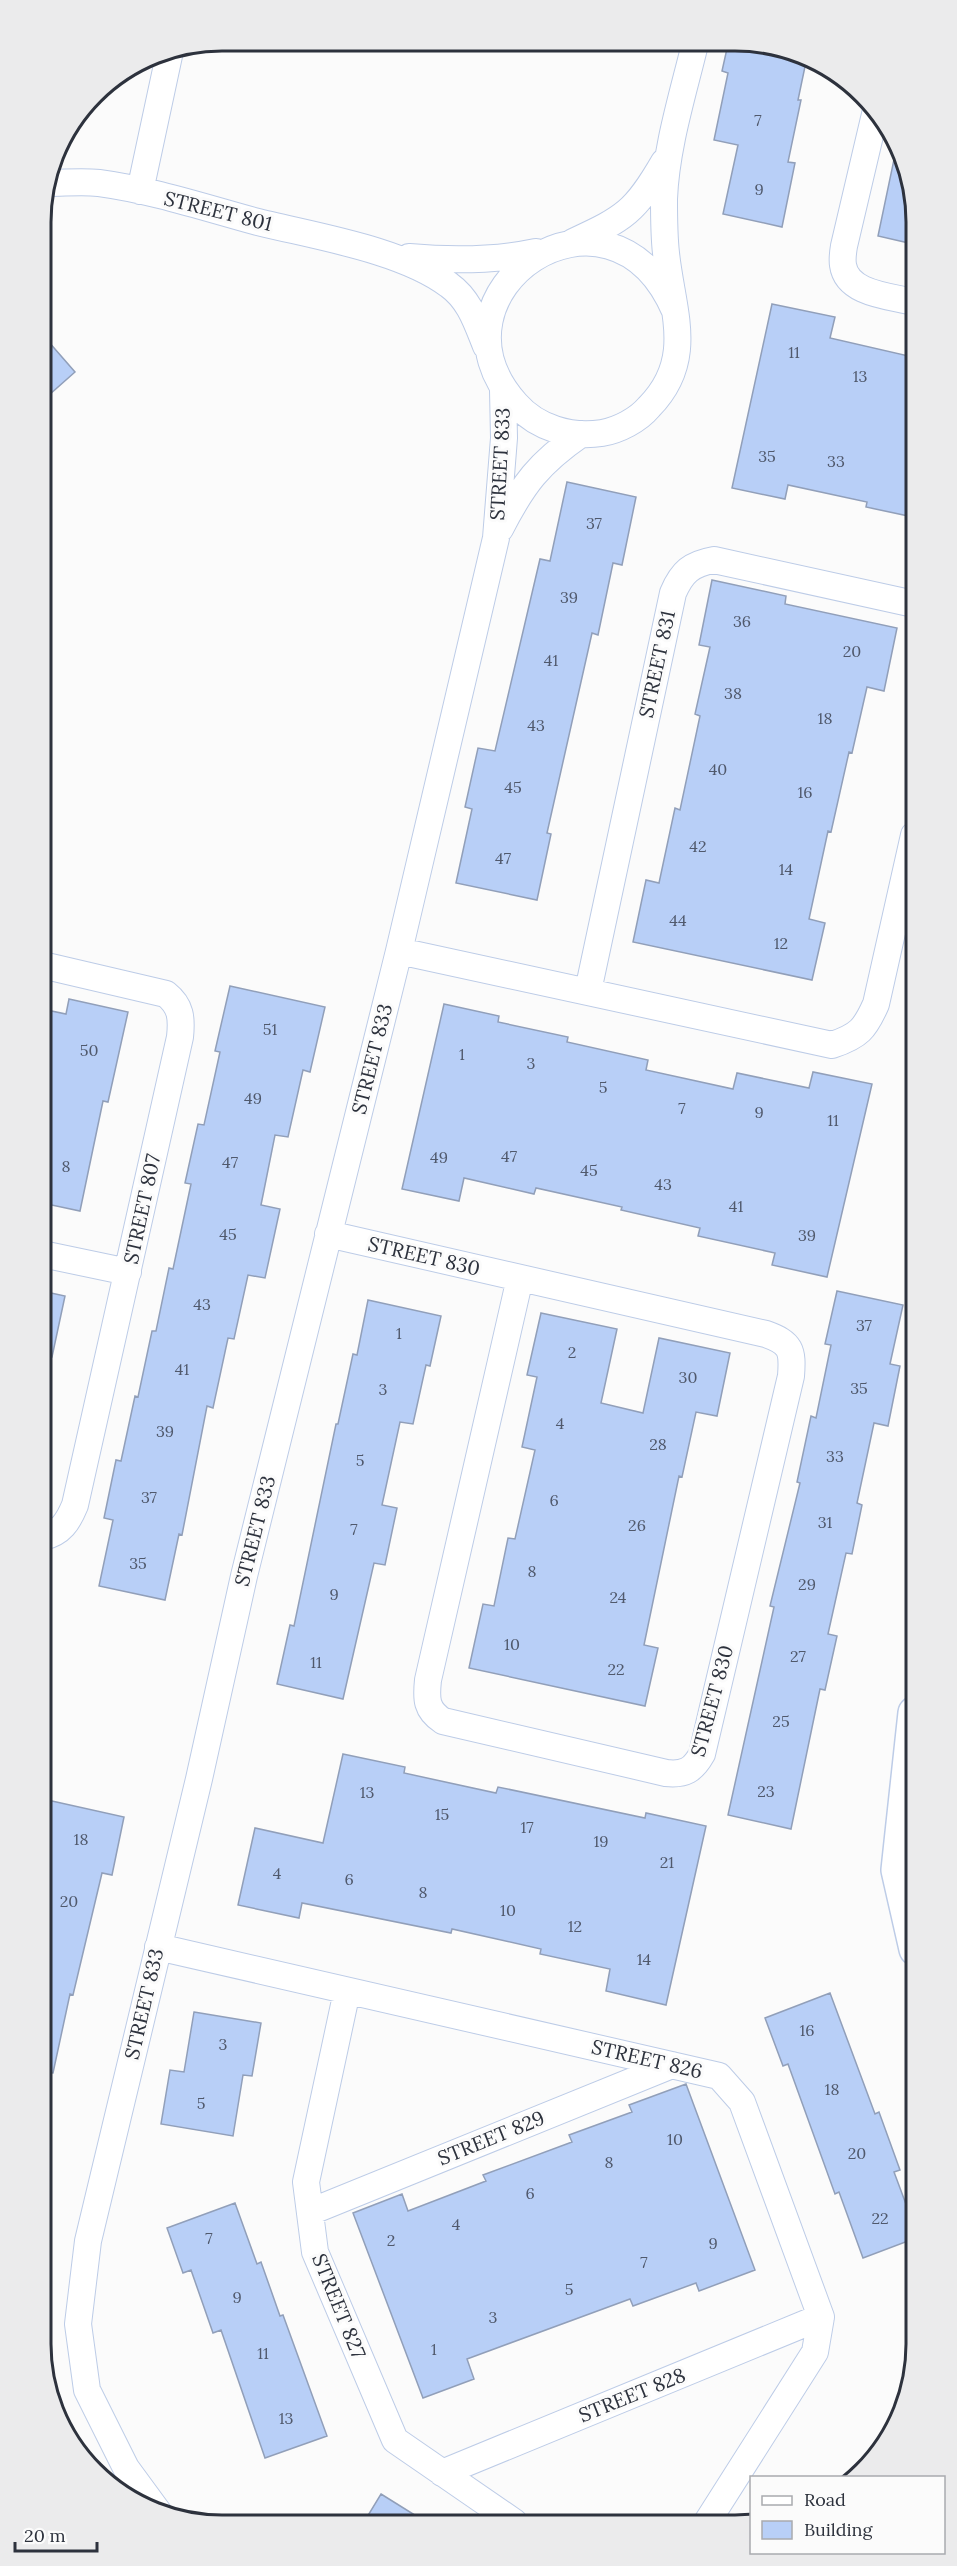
<svg xmlns="http://www.w3.org/2000/svg" width="957" height="2566" font-family="Lora,serif">
	<style>
		.building { fill: #b8cff7; stroke: #919fb9; stroke-width: 1.5 }
		.lines { fill: none; stroke-linecap: round; stroke-linejoin: round }
		.minor-casing { stroke: #bdcce7; stroke-width: 28 }
		.tertiary-casing { stroke: #bdcce7; stroke-width: 36 }
		.minor { stroke: #fff; stroke-width: 26 }
		.tertiary { stroke: #fff; stroke-width: 33 }
		.labels { text-anchor: middle; stroke-width: 6; stroke-linejoin: round; paint-order: stroke }
		.number-label { font-size: 16px; fill: #50596c }
		.street-label { font-size: 20px; fill: #2d323d; stroke: #fbfbfb }
		.rim { fill: none; stroke: #2d323d; stroke-width: 3 }
	</style>
	<rect width="100%" height="100%" fill="#fbfbfb"/>
	<path class="building" d="M728,44H771L807,57L798,100H801L788,162L795,163L782,227L723,214L738,145L714,140L728,73L722,71Z
		M897,145L913,186V244L878,236Z
		M772,304L835,317L830,338L913,357V517L866,507L867,502L788,485L785,499L732,488Z
		M41,333L75,372L41,402Z
		M567,482L636,497L622,565L613,563L598,635L592,633L547,833L551,834L537,900L456,883L472,809L465,807L478,748L495,751L540,559L550,561Z
		M712,580L786,596L785,604L897,628L884,691L867,687L852,753L849,752L831,832L828,831L809,919L825,923L812,980L633,942L646,880L659,883L675,808L680,810L700,716L695,714L710,647L699,645Z
		M230,986L325,1007L310,1072L303,1070L288,1137L275,1135L261,1205L280,1209L265,1278L248,1275L234,1339L228,1338L213,1408L207,1406L182,1535L179,1534L165,1600L99,1586L113,1520L104,1518L116,1460L121,1461L135,1396L138,1397L152,1331H156L169,1268L173,1269L191,1184L185,1183L198,1124L204,1125L220,1052L215,1051Z
		M69,999L128,1012L108,1102L103,1101L80,1211L42,1203V1009L66,1014Z
		M444,1004L499,1016L498,1022L568,1037L567,1042L648,1060L646,1070L733,1089L737,1073L809,1088L813,1072L872,1084L827,1277L772,1265L775,1253L698,1236L700,1228L621,1210L622,1207L536,1188L534,1194L464,1178L459,1201L402,1189Z
		M42,1291L65,1296L52,1357L43,1356Z
		M837,1291L903,1305L890,1364L900,1366L888,1426L874,1423L857,1503L862,1505L852,1554L846,1553L828,1634L837,1636L825,1690L820,1689L791,1829L728,1815L774,1607L770,1606L800,1483L797,1482L811,1416L816,1418L831,1345L825,1344Z
		M368,1300L441,1316L430,1366L426,1365L413,1424L400,1422L382,1505L397,1508L385,1565L374,1563L343,1699L277,1684L290,1625L294,1626L336,1424H338L353,1354L357,1355Z
		M541,1313L617,1329L601,1403L643,1413L659,1338L730,1353L717,1416L696,1412L682,1477L679,1476L644,1645L658,1648L645,1706L469,1668L483,1604L494,1606L508,1538L515,1539L535,1450L522,1447L537,1377L527,1375Z
		M343,1754L405,1767L404,1773L496,1793L498,1787L645,1818L646,1813L706,1826L666,2005L606,1991L610,1969L540,1954L541,1949L452,1929L451,1933L302,1903L299,1918L238,1905L255,1828L323,1843Z
		M43,1799L124,1817L112,1875L102,1873L73,1995L70,1994L53,2073L44,2072Z
		M830,1993L875,2114L879,2112L900,2170L894,2172L916,2231V2238L863,2258L839,2192L835,2194L788,2064L783,2066L765,2018Z
		M194,2012L261,2023L252,2076L243,2075L233,2136L161,2124L170,2070L184,2072Z
		M686,2084L755,2270L699,2291L696,2283L633,2306L630,2299L467,2359L474,2379L423,2398L353,2213L402,2194L408,2211L486,2181L483,2175L572,2142L569,2135L632,2112L629,2105Z
		M235,2203L257,2264L261,2262L280,2316L283,2315L327,2436L265,2458L221,2330L213,2333L191,2270L183,2273L167,2228Z
		M381,2494L426,2522H364Z"/>
	<g class="lines">
		<g class="minor-casing">
			<path id="minor" d="M876,110L844,246C843,252 842,259 843,265C847,294 890,296 913,302
				M48,183C65,183 82,181 99,183C151,190 203,207 254,221C313,236 401,249 449,285C470,300 477,324 486,346
				M140,191L170,51
				M573,242C625,218 635,212 664,162
				M409,257C453,261 493,261 536,252
				M675,311C610,159 416,292 516,404C537,428 571,438 602,433C619,430 638,420 649,407C696,359 672,311 666,253C664,236 664,217 664,199C666,147 683,94 695,44
				M500,529C523,484 539,463 581,434
				M399,951L832,1045C859,1036 865,1029 876,1004L914,835
				M42,965L166,994C181,1006 182,1018 180,1037L75,1505C68,1522 61,1533 43,1537
				M588,991L673,593C682,572 691,564 714,560L914,604
				M328,1234L766,1334C791,1343 793,1350 791,1376L702,1754C693,1770 685,1775 666,1773L443,1721C426,1710 426,1699 428,1680L520,1278
				M42,1254L128,1272
				M158,1947L719,2076L742,2102L821,2317L815,2352L707,2522
				M347,1991L306,2182L315,2252L395,2440L514,2522
				M310,2212L672,2065
				M442,2473L821,2317
				M159,2513L126,2468L87,2390L78,2324L88,2241L199,1779L244,1576L399,951L496,538L504,438L503,390"/>
		</g>
		<g class="tertiary-casing">
			<path id="tertiary" d="M915,1713L898,1870L916,1949"/>
		</g>
		<use href="#minor" class="minor"/>
		<use href="#tertiary" class="tertiary"/>
	</g>
	<g class="labels">
		<g class="number-label">
			<text x="758" y="126">7</text>
			<text x="759" y="195">9</text>
			<text x="794" y="358">11</text>
			<text x="860" y="382">13</text>
			<text x="767" y="462">35</text>
			<text x="836" y="467">33</text>
			<text x="594" y="529">37</text>
			<text x="569" y="603">39</text>
			<text x="742" y="627">36</text>
			<text x="852" y="657">20</text>
			<text x="551" y="666">41</text>
			<text x="733" y="699">38</text>
			<text x="825" y="724">18</text>
			<text x="536" y="731">43</text>
			<text x="718" y="775">40</text>
			<text x="513" y="793">45</text>
			<text x="805" y="798">16</text>
			<text x="698" y="852">42</text>
			<text x="503" y="864">47</text>
			<text x="786" y="875">14</text>
			<text x="678" y="926">44</text>
			<text x="781" y="949">12</text>
			<text x="270" y="1035">51</text>
			<text x="89" y="1056">50</text>
			<text x="462" y="1060">1</text>
			<text x="531" y="1069">3</text>
			<text x="603" y="1093">5</text>
			<text x="253" y="1104">49</text>
			<text x="682" y="1114">7</text>
			<text x="759" y="1118">9</text>
			<text x="833" y="1126">11</text>
			<text x="509" y="1162">47</text>
			<text x="439" y="1163">49</text>
			<text x="230" y="1168">47</text>
			<text x="66" y="1172">8</text>
			<text x="589" y="1176">45</text>
			<text x="663" y="1190">43</text>
			<text x="736" y="1212">41</text>
			<text x="228" y="1240">45</text>
			<text x="807" y="1241">39</text>
			<text x="202" y="1310">43</text>
			<text x="864" y="1331">37</text>
			<text x="399" y="1339">1</text>
			<text x="572" y="1358">2</text>
			<text x="182" y="1375">41</text>
			<text x="688" y="1383">30</text>
			<text x="859" y="1394">35</text>
			<text x="383" y="1395">3</text>
			<text x="560" y="1429">4</text>
			<text x="165" y="1437">39</text>
			<text x="658" y="1450">28</text>
			<text x="835" y="1462">33</text>
			<text x="360" y="1466">5</text>
			<text x="149" y="1503">37</text>
			<text x="554" y="1506">6</text>
			<text x="825" y="1528">31</text>
			<text x="637" y="1531">26</text>
			<text x="354" y="1535">7</text>
			<text x="138" y="1569">35</text>
			<text x="532" y="1577">8</text>
			<text x="807" y="1590">29</text>
			<text x="334" y="1600">9</text>
			<text x="618" y="1603">24</text>
			<text x="512" y="1650">10</text>
			<text x="798" y="1662">27</text>
			<text x="316" y="1668">11</text>
			<text x="616" y="1675">22</text>
			<text x="781" y="1727">25</text>
			<text x="766" y="1797">23</text>
			<text x="367" y="1798">13</text>
			<text x="442" y="1820">15</text>
			<text x="527" y="1833">17</text>
			<text x="81" y="1845">18</text>
			<text x="601" y="1847">19</text>
			<text x="667" y="1868">21</text>
			<text x="277" y="1879">4</text>
			<text x="349" y="1885">6</text>
			<text x="423" y="1898">8</text>
			<text x="69" y="1907">20</text>
			<text x="508" y="1916">10</text>
			<text x="575" y="1932">12</text>
			<text x="644" y="1965">14</text>
			<text x="807" y="2036">16</text>
			<text x="223" y="2050">3</text>
			<text x="832" y="2095">18</text>
			<text x="201" y="2109">5</text>
			<text x="675" y="2145">10</text>
			<text x="857" y="2159">20</text>
			<text x="609" y="2168">8</text>
			<text x="530" y="2199">6</text>
			<text x="880" y="2224">22</text>
			<text x="456" y="2230">4</text>
			<text x="209" y="2244">7</text>
			<text x="391" y="2246">2</text>
			<text x="713" y="2249">9</text>
			<text x="644" y="2268">7</text>
			<text x="569" y="2295">5</text>
			<text x="237" y="2303">9</text>
			<text x="493" y="2323">3</text>
			<text x="434" y="2355">1</text>
			<text x="263" y="2359">11</text>
			<text x="286" y="2424">13</text>
		</g>
		<g class="street-label">
			<text transform="translate(218 211) rotate(14)" y="7">STREET 801</text>
			<text transform="translate(500 464) rotate(-87)" y="7">STREET 833</text>
			<text transform="translate(657 664) rotate(-78)" y="7">STREET 831</text>
			<text transform="translate(372 1059) rotate(-76)" y="7">STREET 833</text>
			<text transform="translate(142 1209) rotate(-78)" y="7">STREET 807</text>
			<text transform="translate(424 1256) rotate(13)" y="7">STREET 830</text>
			<text transform="translate(255 1531) rotate(-76)" y="7">STREET 833</text>
			<text transform="translate(712 1701) rotate(-75)" y="7">STREET 830</text>
			<text transform="translate(144 2004) rotate(-77)" y="7">STREET 833</text>
			<text transform="translate(647 2059) rotate(13)" y="7">STREET 826</text>
			<text transform="translate(491 2138) rotate(-22)" y="7">STREET 829</text>
			<text transform="translate(339 2306) rotate(68)" y="7">STREET 827</text>
			<text transform="translate(632 2395) rotate(-22)" y="7">STREET 828</text>
		</g>
	</g>
	<path d="M0 0H957V2566H0ZM222 51H735A171 171 0 0 1 906 222V2344A171 171 0 0 1 735 2515H222A171 171 0 0 1 51 2344V222A171 171 0 0 1 222 51Z" fill="#ebebec" fill-rule="evenodd"/>
	<path class="rim" d="M222 51H735A171 171 0 0 1 906 222V2344A171 171 0 0 1 735 2515H222A171 171 0 0 1 51 2344V222A171 171 0 0 1 222 51Z"/>
	<rect x="750" y="2476" width="195" height="78" fill="#fbfbfb" stroke="#a9abaf" stroke-width="1.5"/>
	<rect x="762" y="2496" width="30" height="9" fill="#ffffff" stroke="#a9abaf" stroke-width="1.5"/>
	<text x="804" y="2506" font-size="18" fill="#2d323d">Road</text>
	<rect x="762" y="2521" width="30" height="18" fill="#b8cff7" stroke="#a9abaf" stroke-width="1.5"/>
	<text x="804" y="2536" font-size="18" fill="#2d323d">Building</text>
	<path d="M15 2542v9h82v-9" fill="none" stroke="#2d323d" stroke-width="3"/>
	<text x="24" y="2542" font-size="18" fill="#2d323d" stroke="#fbfbfb" stroke-width="4.5" paint-order="stroke">20 m</text>
</svg>
